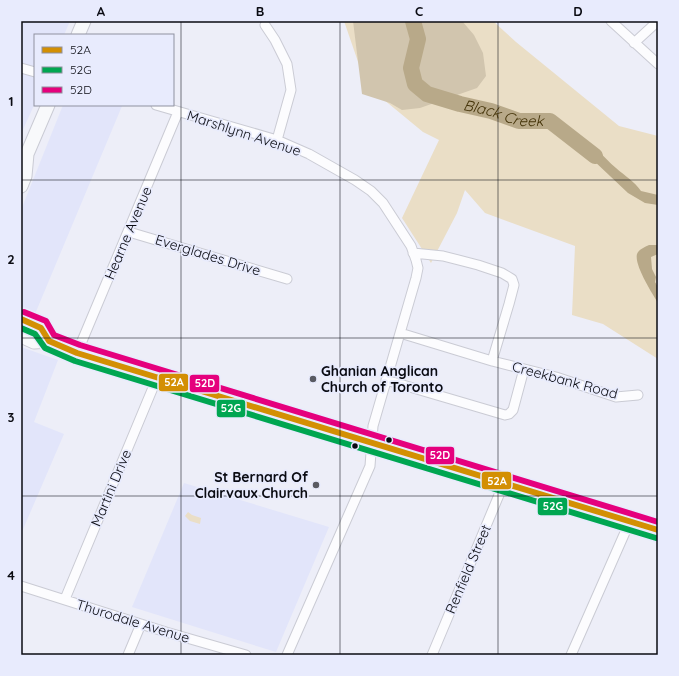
<svg xmlns="http://www.w3.org/2000/svg" width="679" height="676" font-family="Quicksand,sans-serif">
	<style>
		.built { fill: #e2e5fa }
		.green { fill: #eadec6 }
		.forest { fill: #d1c5ae }
		.water { fill: #b8a989 }
		.lines { fill: none; stroke-linecap: round; stroke-linejoin: round }
		.river { stroke: #b8a989; stroke-width: 16 }
		.street-casing { stroke: #cacbd4; stroke-width: 11 }
		.secondary-casing { stroke: #cacbd4; stroke-width: 15 }
		.street { stroke: #fcfcfe; stroke-width: 9 }
		.secondary { stroke: #f8f9fb; stroke-width: 13 }
		.bus-1-casing { stroke: #e8ebfd; stroke-width: 9 }
		.bus-2-casing { stroke: #e8ebfd; stroke-width: 9 }
		.bus-3-casing { stroke: #e8ebfd; stroke-width: 9 }
		.bus-1 { stroke: #d38f03; stroke-width: 6 }
		.bus-2 { stroke: #00a651; stroke-width: 6 }
		.bus-3 { stroke: #e5007d; stroke-width: 6 }
		.grid { fill: none; stroke: #0a0b12; stroke-width: 1; stroke-opacity: 0.55 }
		.poi-dot { fill: #595a62; stroke: #e8ebfd; stroke-width: 1.5 }
		.bus-dot { fill: #0a0b12; stroke: #e8ebfd; stroke-width: 1.5 }
		.labels { text-anchor: middle; stroke-width: 3.5; stroke-linejoin: round; paint-order: stroke }
		.street-label { font-size: 14px; fill: #0a0b12; stroke: #e8ebfd }
		.poi-label { font-size: 14px; font-weight: bold; fill: #0a0b12; stroke: #e8ebfd; text-anchor: start }
		.water-label { font-size: 15px; font-style: italic; fill: #443308; stroke: #e8ebfd }
		.line-badge { stroke: #e8ebfd; stroke-width: 1.5 }
		.badge-label { font-size: 11px; text-anchor: middle; font-weight: bold; fill: #fff }
		.neatline { fill: none; stroke: #0a0b12; stroke-width: 1.5 }
		.grid-label { font-size: 13px; text-anchor: middle; font-weight: bold; fill: #0a0b12 }
	</style>
	<rect width="100%" height="100%" fill="#edeef8"/>
	<path class="built" d="M21,21H70L64,35H35V103L21,134Z
		M63,105L122,106L35,314L21,308V210Z
		M21,347L58,360L34,422L64,434L21,534Z
		M184,483L329,527L276,652L132,607Z"/>
	<path class="green" d="M344,21H493L516,42L619,126L658,136V359L603,324L572,315L575,246L485,213L465,190L457,213L431,263L402,218L439,140L423,132L366,85Z
		M188,512L192,515L201,518L200,524L190,521L185,516Z"/>
	<path class="forest" d="M353,21H462L474,35L483,53L486,76L477,88L420,108L402,110L390,103L362,94Z"/>
	<path class="water" d="M581,138C596,146 603,157 616,168C625,176 634,181 641,191L658,195V205L645,203L628,193L592,159L575,147Z
		M649,245H658V254L651,257L652,269L656,277L655,282L658,287V303C652,293 634,265 637,254C639,249 645,247 649,245Z"/>
	<g class="lines">
		<path class="river" id="s1" d="M413,21L418,39L411,68L415,84L427,94L460,104L491,111L519,121H550L595,156"/>
		<g class="street-casing">
			<path id="street" d="M611,21L658,64
				M265,25L275,40L287,64L291,90L277,140
				M634,43L658,21
				M21,68L35,72
				M156,105L277,140L309,154L355,180L371,191L383,203L398,226L411,246L416,260L418,268L416,278L373,426L370,466L287,655
				M129,232L287,279
				M413,253L443,256L478,265L502,273L512,279L514,285L509,304L492,361
				M400,333L492,361L556,377L616,397L638,395
				M77,353L178,112
				M386,380L505,415L509,414L513,410L524,369
				M21,586L166,632L246,655
				M65,599L157,378
				M128,655L141,624
				M432,655L504,483
				M571,655L630,521"/>
		</g>
		<g class="secondary-casing">
			<path id="secondary" d="M78,35L84,21
				M21,186L25,176L27,154L48,105
				M21,319L41,328L49,341
				M21,336L34,342L49,341L77,353L157,378L658,530"/>
		</g>
		<use href="#street" class="street"/>
		<use href="#secondary" class="secondary"/>
		<g class="bus-1-casing">
			<path id="bus-1" d="M21,319L41,328L49,341L77,353L658,530"/>
		</g>
		<g class="bus-2-casing">
			<path id="bus-2" d="M21,328L35,334L45,348L75,361L656,538"/>
		</g>
		<g class="bus-3-casing">
			<path id="bus-3" d="M24,312L46,321L54,335L80,345L658,522"/>
		</g>
		<use href="#bus-1" class="bus-1"/>
		<use href="#bus-2" class="bus-2"/>
		<use href="#bus-3" class="bus-3"/>
	</g>
	<path class="grid" d="M181,21V655M340,21V655M498,21V655M21,180H658M21,338H658M21,496H658"/>
	<g class="poi-dot">
		<circle cx="313" cy="379" r="4"/>
		<circle cx="316" cy="485" r="4"/>
	</g>
	<g class="bus-dot">
		<circle cx="389" cy="440" r="3.5"/>
		<circle cx="355" cy="446" r="3.5"/>
	</g>
	<g class="labels">
		<g class="street-label">
			<text transform="translate(244 133) rotate(18)" y="5">Marshlynn Avenue</text>
			<text transform="translate(128 233) rotate(-67)" y="5">Hearne Avenue</text>
			<text transform="translate(208 255) rotate(17)" y="5">Everglades Drive</text>
			<text transform="translate(565 380) rotate(15)" y="5">Creekbank Road</text>
			<text transform="translate(111 488) rotate(-67)" y="5">Martini Drive</text>
			<text transform="translate(468 569) rotate(-67)" y="5">Renfield Street</text>
			<text transform="translate(133 621) rotate(17)" y="5">Thurodale Avenue</text>
		</g>
		<g class="poi-label">
			<text x="321" y="376">Ghanian Anglican<tspan x="321" dy="16">Church of Toronto</tspan></text>
			<text x="308" y="482" text-anchor="end">St Bernard Of<tspan x="308" dy="16">Clairvaux Church</tspan></text>
		</g>
		<g class="water-label">
			<text dy="5" stroke="none"><textPath href="#s1" startOffset="160">Black Creek</textPath></text>
		</g>
	</g>
	<g class="line-badge">
		<rect x="158" y="373" width="31" height="19" rx="4" fill="#d38f03"/>
		<rect x="189" y="374" width="31" height="19" rx="4" fill="#e5007d"/>
		<rect x="216" y="399" width="30" height="19" rx="4" fill="#00a651"/>
		<rect x="425" y="446" width="30" height="19" rx="4" fill="#e5007d"/>
		<rect x="481" y="471" width="31" height="19" rx="4" fill="#d38f03"/>
		<rect x="537" y="497" width="31" height="19" rx="4" fill="#00a651"/>
	</g>
	<g class="badge-label">
		<text x="174" y="386">52A</text>
		<text x="205" y="387">52D</text>
		<text x="231" y="412">52G</text>
		<text x="440" y="459">52D</text>
		<text x="497" y="485">52A</text>
		<text x="553" y="510">52G</text>
	</g>
	<rect width="679" height="676" fill="none" stroke="#e8ebfd" stroke-width="44"/>
	<rect x="34" y="34" width="140" height="72" fill="#e8ebfd" stroke="#8f919f"/>
	<rect x="42" y="47" width="20" height="6" fill="#d38f03" stroke="#8f919f"/>
	<text x="70" y="54" font-size="12" fill="#0a0b12">52A</text>
	<rect x="42" y="67" width="20" height="6" fill="#00a651" stroke="#8f919f"/>
	<text x="70" y="74" font-size="12" fill="#0a0b12">52G</text>
	<rect x="42" y="87" width="20" height="6" fill="#e5007d" stroke="#8f919f"/>
	<text x="70" y="94" font-size="12" fill="#0a0b12">52D</text>
	<rect x="22" y="22" width="635" height="632" class="neatline"/>
	<g class="grid-label">
		<text x="101" y="16">A</text>
		<text x="260" y="16">B</text>
		<text x="419" y="16">C</text>
		<text x="578" y="16">D</text>
		<text x="11" y="106">1</text>
		<text x="11" y="264">2</text>
		<text x="11" y="422">3</text>
		<text x="11" y="580">4</text>
	</g>
</svg>
